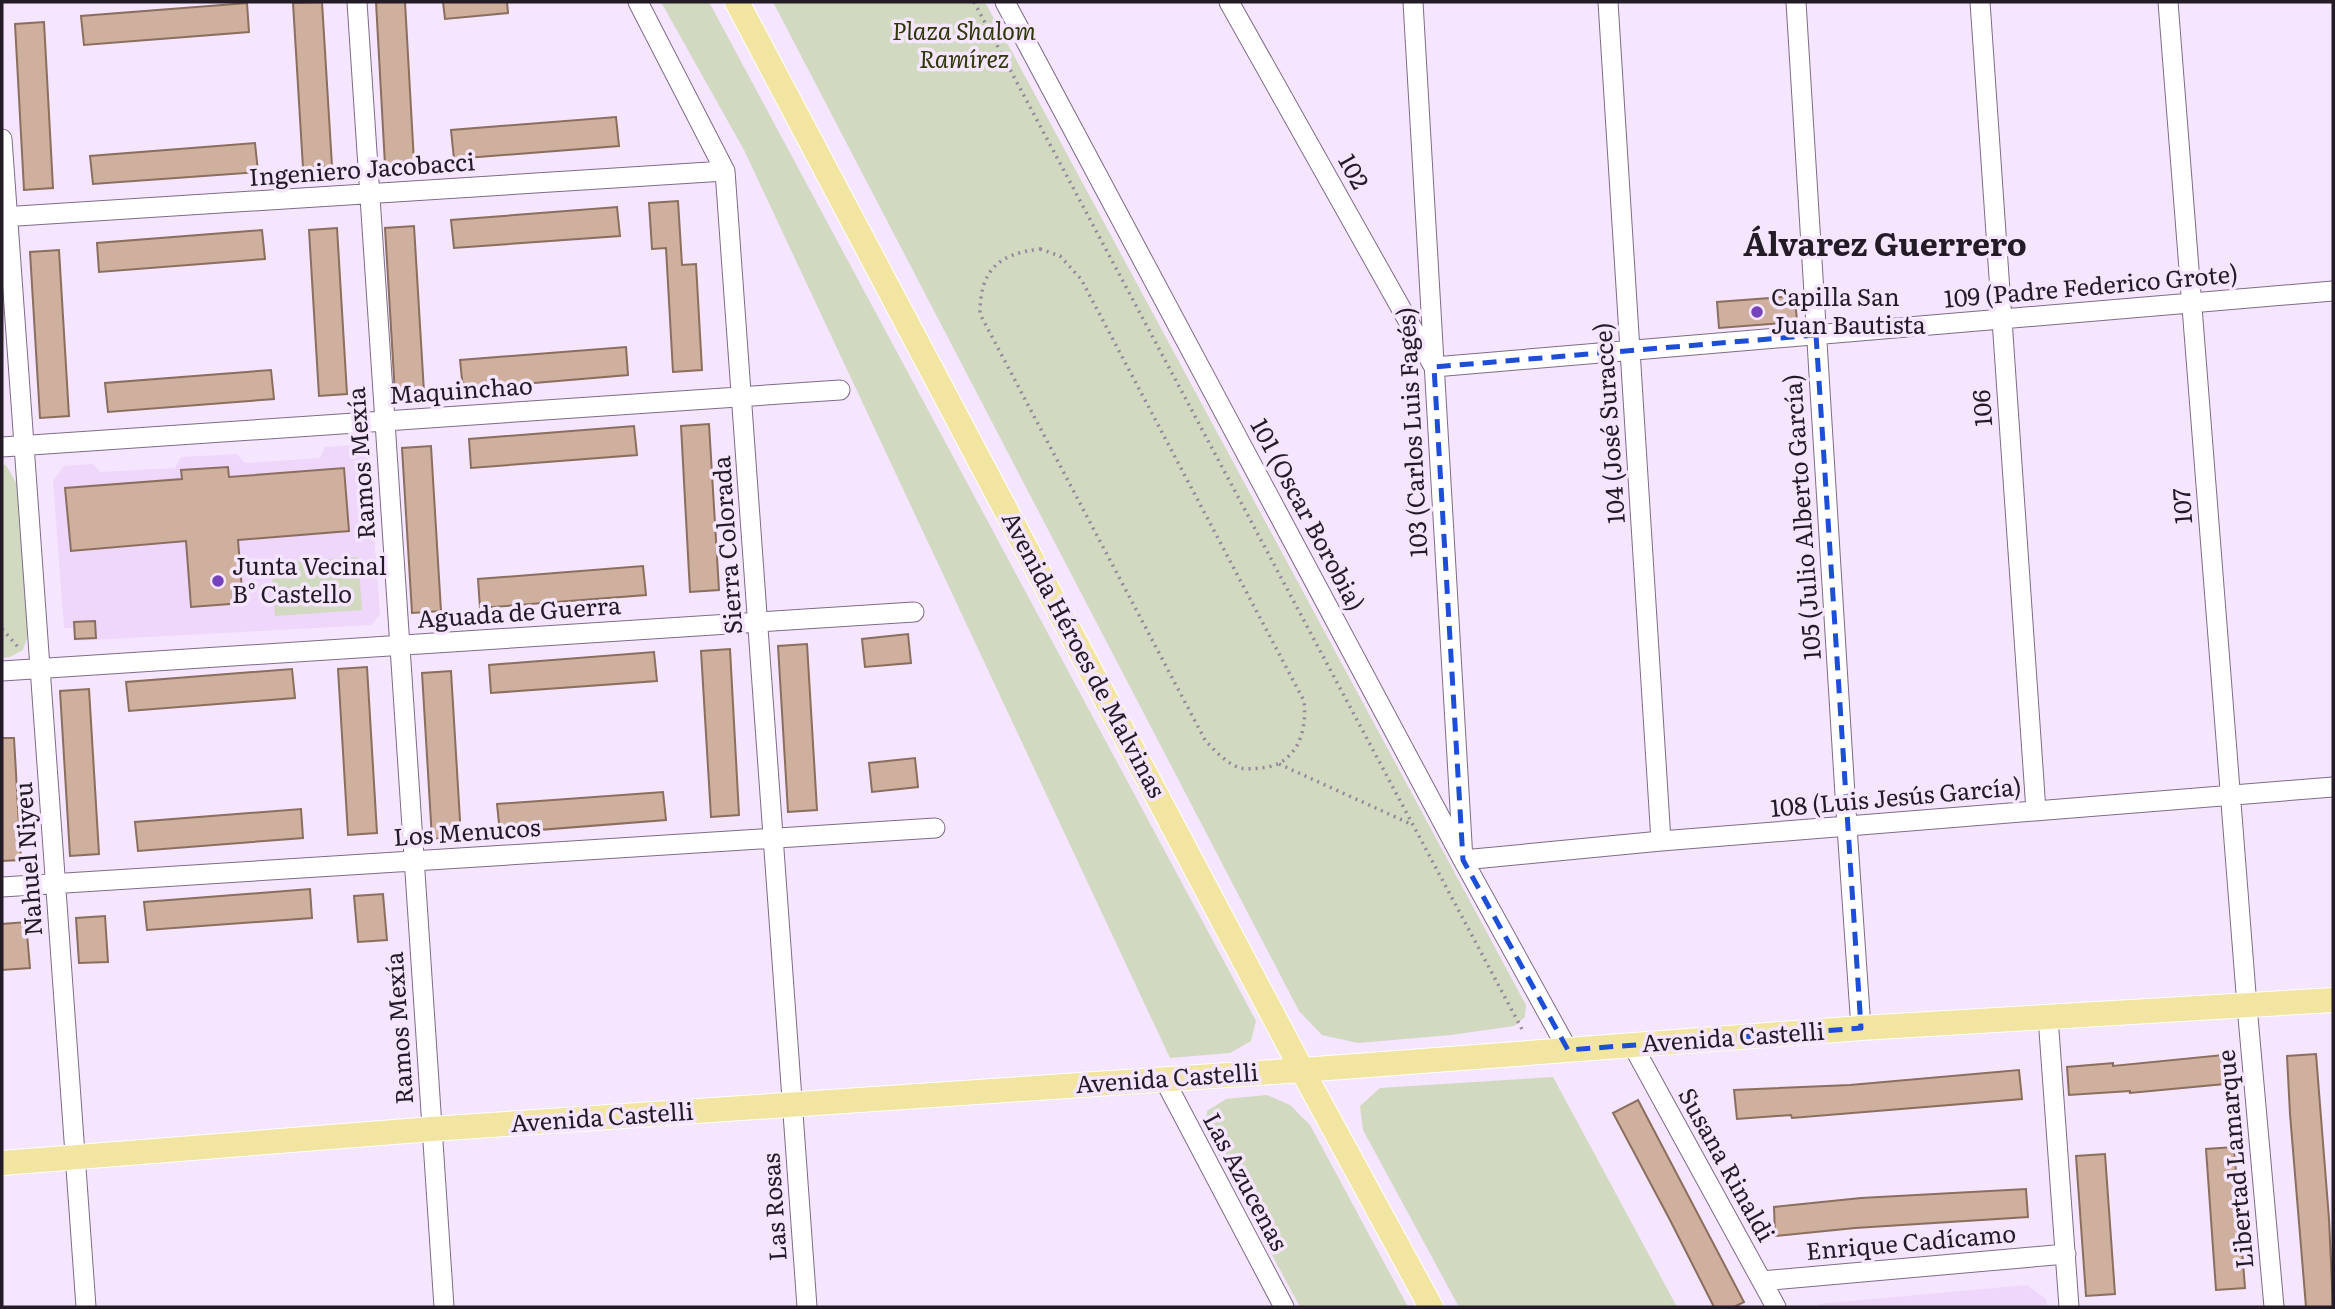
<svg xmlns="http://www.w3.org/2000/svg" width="2335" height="1309" font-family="Literata,serif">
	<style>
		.built { fill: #efd7fb }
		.green { fill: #d1d9c0 }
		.building { fill: #cfaf9d; stroke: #8b6e5d; stroke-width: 2 }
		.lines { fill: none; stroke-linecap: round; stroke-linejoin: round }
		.minor-casing { stroke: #7d6c86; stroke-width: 21 }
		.major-casing { stroke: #fff; stroke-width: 26 }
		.path { stroke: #94889a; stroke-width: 3.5; stroke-dasharray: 2 5; stroke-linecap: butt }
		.minor { stroke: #fff; stroke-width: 19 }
		.major { stroke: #f2e4a1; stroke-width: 24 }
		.marked { fill: none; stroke: #1d4ed8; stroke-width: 5; stroke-dasharray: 14 9; stroke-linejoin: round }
		.poi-dot { fill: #7743ba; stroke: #f5e5fe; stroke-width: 2.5 }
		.labels { text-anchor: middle; stroke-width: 7; stroke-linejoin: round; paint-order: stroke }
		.park-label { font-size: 24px; font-style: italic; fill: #2f3907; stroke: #f5e5fe }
		.street-label { font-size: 24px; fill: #231c27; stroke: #f5e5fe }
		.poi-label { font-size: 24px; fill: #231c27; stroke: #f5e5fe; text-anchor: start }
		.district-label { font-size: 32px; font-weight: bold; fill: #231c27; stroke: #f5e5fe }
	</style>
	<rect width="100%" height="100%" fill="#f5e5fe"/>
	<path class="built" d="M356,445L368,454L380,614L371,625L74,641L73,628H64L53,481L64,466L93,464L100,472L175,468L181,457L237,454L245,463L320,458L325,447Z
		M2027,1285L2046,1299L2047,1307H1816L1818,1304Z"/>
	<path class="green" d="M661,2H709L1256,1021L1251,1041L1230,1053L1170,1058L744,150Z
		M773,2H985L1526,1005L1525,1017L1514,1026L1451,1035L1358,1043L1322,1035L1299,1011Z
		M2,464L6,465L17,484L28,635L23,650L10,657L2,658Z
		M358,557L362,610L275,616L271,563Z
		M1553,1077L1677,1307H1459L1363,1130L1360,1106L1380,1088Z
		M1267,1095L1290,1105L1310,1125L1408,1307H1300L1206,1132L1207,1111L1226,1099Z"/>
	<path class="building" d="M322,2L332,166L303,168L293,3Z
		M376,2H405L414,162L385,165Z
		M443,2H507L508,13L445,19Z
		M247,3L249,32L84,45L81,16Z
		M44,22L53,188L24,190L15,24Z
		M616,117L619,146L454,159L451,130Z
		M255,143L258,172L93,184L90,156Z
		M678,201L682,265L696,264L702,370L673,372L666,248L652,249L649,203Z
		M617,207L620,236L454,248L451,220Z
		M414,226L424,392L395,394L385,228Z
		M337,228L347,394L319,396L309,230Z
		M262,230L265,259L99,272L97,243Z
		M59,250L69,416L40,418L30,252Z
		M1795,296L1797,322L1719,328L1717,302Z
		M626,347L628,375L463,389L460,360Z
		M271,370L274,399L108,412L105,383Z
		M709,424L719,590L690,592L681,426Z
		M634,426L637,455L471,468L469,439Z
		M431,446L441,611L412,613L402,448Z
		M228,467L229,477L344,468L349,531L238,540L243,603L191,607L186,541L71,551L65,488L182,479L181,470Z
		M643,566L646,595L480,608L478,579Z
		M95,621L96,638L75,639L74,622Z
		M908,634L911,663L865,667L862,639Z
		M807,644L817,810L788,812L778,646Z
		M730,649L739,815L711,817L701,651Z
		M654,652L657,681L491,693L489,665Z
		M367,667L377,833L348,835L338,669Z
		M292,669L295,698L129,711L126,682Z
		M451,671L461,837L432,839L422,673Z
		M89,689L99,854L70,856L60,691Z
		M2,738H14L21,860L2,861Z
		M915,758L918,787L872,792L869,763Z
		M663,792L666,820L500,833L497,804Z
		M301,809L303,838L138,851L135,822Z
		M310,889L312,918L147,930L144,902Z
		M383,894L387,940L358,942L354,896Z
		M105,916L108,962L79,963L76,918Z
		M26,922L30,968L2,970V924Z
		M2233,1054L2235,1083L2130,1093V1091L2069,1095L2067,1067L2113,1063V1066Z
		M2316,1054L2329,1219L2333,1307H2306L2290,1114L2287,1056Z
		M2019,1070L2022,1099L1792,1118L1791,1115L1737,1119L1734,1090L1850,1085Z
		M1638,1100L1744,1302L1734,1307H1714L1670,1220L1613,1113Z
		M2234,1147L2245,1288L2216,1290L2206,1149Z
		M2105,1154L2115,1294L2086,1296L2076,1156Z
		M2026,1189L2028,1217L1855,1228L1775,1236L1774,1207L1861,1198Z"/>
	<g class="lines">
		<g class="minor-casing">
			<path id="minor" d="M357,2L444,1307
				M638,2L725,171L807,1307
				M1005,2L1463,860L1568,1050
				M1229,2L1434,367L2333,291
				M1413,2L1463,860L1661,841L2333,787
				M1608,2L1661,841
				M1796,2L1847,827L1861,1028
				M1980,2L2036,811
				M2168,2L2247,1006L2274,1307
				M2,139L86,1307
				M2,217L725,171
				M2,447L840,390
				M2,671L914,612
				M2,887L935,828
				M2048,1017L2069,1307
				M1633,1046L1776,1307
				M1164,1079L1284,1307
				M1762,1281L2066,1254"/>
		</g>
		<g class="major-casing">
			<path id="major" d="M737,2L1302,1070L1431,1307
				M2,1163L432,1129L1302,1070L1861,1028L2333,1000"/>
		</g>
		<path class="path" d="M974,2L1524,1033
			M1040,249L1060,256L1081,279L1304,701C1307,729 1299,760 1268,767C1259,768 1249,770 1240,768C1226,763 1215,751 1205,740L980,314C980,270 998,254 1040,249Z
			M2,629L19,648
			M1279,764L1413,825"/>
		<use href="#minor" class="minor"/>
		<use href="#major" class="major"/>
	</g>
	<path class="marked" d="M1816,335L1861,1028L1568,1050L1463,860L1434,367Z"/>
	<g class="poi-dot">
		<circle cx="1757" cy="312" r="7"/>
		<circle cx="218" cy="581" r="7"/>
	</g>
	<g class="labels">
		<g class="park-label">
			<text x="964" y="40">Plaza Shalom<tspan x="964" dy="28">Ramírez</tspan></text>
		</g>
		<g class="street-label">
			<text transform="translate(362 170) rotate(-4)" y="8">Ingeniero Jacobacci</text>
			<text transform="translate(1353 172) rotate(61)" y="8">102</text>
			<text transform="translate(2091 287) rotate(-5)" y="8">109 (Padre Federico Grote)</text>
			<text transform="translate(461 391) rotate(-4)" y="8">Maquinchao</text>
			<text transform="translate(1983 408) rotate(-94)" y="8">106</text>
			<text transform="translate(1610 423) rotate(-94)" y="8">104 (José Suracce)</text>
			<text transform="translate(1413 432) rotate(-93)" y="8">103 (Carlos Luis Fagés)</text>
			<text transform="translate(362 463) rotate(-94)" y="8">Ramos Mexía</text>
			<text transform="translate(2183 506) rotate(-94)" y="8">107</text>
			<text transform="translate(1307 515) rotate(62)" y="8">101 (Oscar Borobia)</text>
			<text transform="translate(1803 517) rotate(-94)" y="8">105 (Julio Alberto García)</text>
			<text transform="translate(728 545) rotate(-94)" y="8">Sierra Colorada</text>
			<text transform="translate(519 613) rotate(-4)" y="8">Aguada de Guerra</text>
			<text transform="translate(1083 655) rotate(62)" y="8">Avenida Héroes de Malvinas</text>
			<text transform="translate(1896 798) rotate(-5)" y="8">108 (Luis Jesús García)</text>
			<text transform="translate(467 833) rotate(-4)" y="8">Los Menucos</text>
			<text transform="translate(29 859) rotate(-94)" y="8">Nahuel Niyeu</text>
			<text transform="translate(400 1028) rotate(-94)" y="8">Ramos Mexía</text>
			<text transform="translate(1733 1038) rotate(-4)" y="8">Avenida Castelli</text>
			<text transform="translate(1167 1079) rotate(-4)" y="8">Avenida Castelli</text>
			<text transform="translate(602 1118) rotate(-4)" y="8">Avenida Castelli</text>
			<text transform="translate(2236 1159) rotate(-95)" y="8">Libertad Lamarque</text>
			<text transform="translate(1726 1165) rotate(61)" y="8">Susana Rinaldi</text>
			<text transform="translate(1245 1182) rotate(62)" y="8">Las Azucenas</text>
			<text transform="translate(775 1207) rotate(-94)" y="8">Las Rosas</text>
			<text transform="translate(1911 1243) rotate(-5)" y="8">Enrique Cadícamo</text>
		</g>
		<g class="poi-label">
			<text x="1771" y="306">Capilla San<tspan x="1771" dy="28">Juan Bautista</tspan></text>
			<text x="232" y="575">Junta Vecinal<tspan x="232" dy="28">B° Castello</tspan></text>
		</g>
		<g class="district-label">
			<text x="1885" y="256">Álvarez Guerrero</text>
		</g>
	</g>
	<rect width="2335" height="1309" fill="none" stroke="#231c27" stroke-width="7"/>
</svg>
